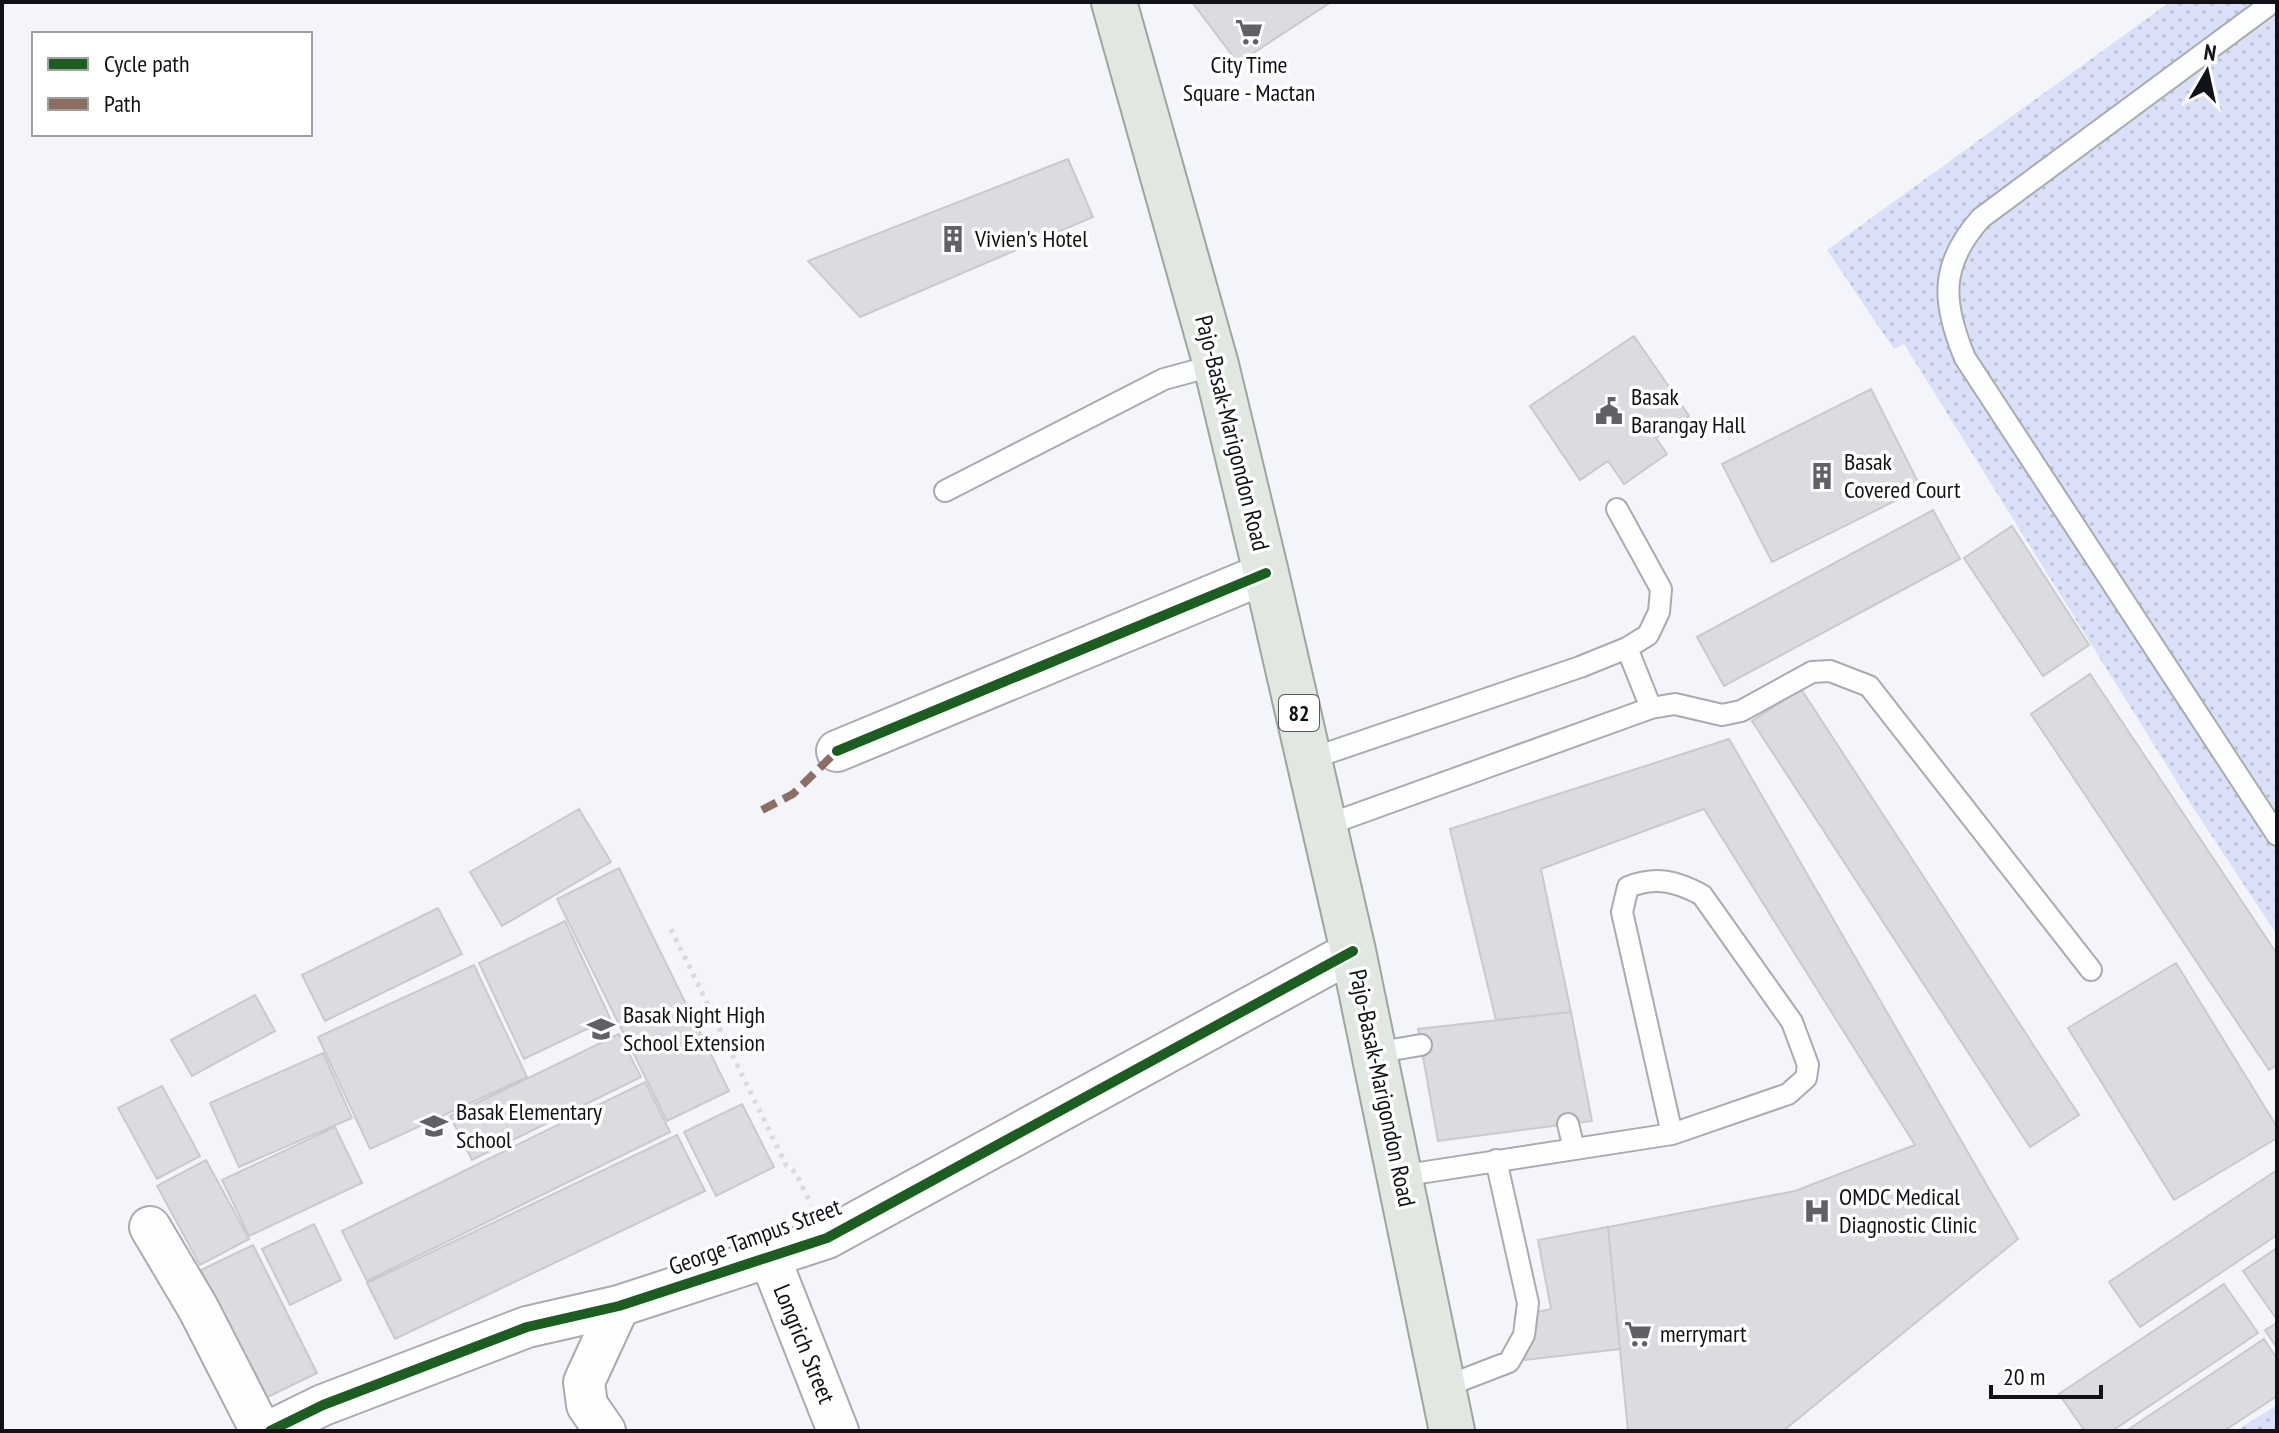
<svg xmlns="http://www.w3.org/2000/svg" width="2279" height="1433" font-family="'PT Sans Narrow',sans-serif">
	<style>
		.green { fill: url(#green-dots) }
		.building { fill: #dbdce0; stroke: #c9cacf; stroke-width: 2 }
		.lines { fill: none; stroke-linecap: round; stroke-linejoin: round }
		.lane-casing { stroke: #aaabaf; stroke-width: 24 }
		.street-casing { stroke: #aaabaf; stroke-width: 44 }
		.primary-casing { stroke: #9ca59e; stroke-width: 48 }
		.path { stroke: #dadbdd; stroke-width: 5; stroke-dasharray: 4 6; stroke-linecap: butt }
		.lane { stroke: #fdfefe; stroke-width: 20 }
		.street { stroke: #fdfefe; stroke-width: 40 }
		.primary { stroke: #e1e7e1; stroke-width: 44 }
		.quiet { stroke: #8d6e63; stroke-width: 8; stroke-dasharray: 16 8; stroke-linecap: butt }
		.cycleway-casing { stroke: #fff; stroke-width: 15 }
		.cycleway { stroke: #1b5e20; stroke-width: 10 }
		.labels { text-anchor: middle; stroke-width: 7; stroke-linejoin: round; paint-order: stroke }
		.shield { fill: #fff; stroke: #58595d; stroke-width: 2 }
		.shield-label { font-size: 22px; font-weight: bold; fill: #111217 }
		.poi-label { font-size: 24px; fill: #111217; stroke: #fff; text-anchor: start }
		.street-label { font-size: 24px; fill: #111217; stroke: #fff }
	</style>
	<defs>
		<pattern id="green-dots" width="8" height="8" patternUnits="userSpaceOnUse" patternTransform="scale(2)"><rect width="8" height="8" fill="#dae0f8"/><path d="M2 2h.1M6 6h.1" fill="none" stroke="#babfd4" stroke-width="1.8" stroke-linecap="round"/></pattern>
	</defs>
	<rect width="100%" height="100%" fill="#f4f5fa"/>
	<path class="green" d="M2170,2H2277V935L2194,809L1904,344L1894,349L1827,250Z
		M2277,1405V1431H2236Z"/>
	<path class="building" d="M1192,2H1331L1238,63Z
		M1068,159L1093,217L860,317L808,261Z
		M1634,336L1689,416L1656,438L1667,454L1624,484L1608,461L1580,480L1530,406Z
		M1871,389L1921,488L1772,562L1722,464Z
		M1933,510L1960,559L1724,686L1697,637Z
		M2012,526L2089,645L2043,676L1964,558Z
		M2090,674L2277,954V1065L2269,1070L2031,714Z
		M1801,689L2079,1115L2030,1147L1752,721Z
		M1729,739L2018,1239L1783,1431H1628L1608,1227L1795,1191L1915,1145L1704,809L1541,869L1571,1012L1496,1020L1450,829Z
		M579,809L611,862L502,926L470,872Z
		M619,868L729,1091L667,1121L557,899Z
		M438,908L462,954L325,1021L302,975Z
		M565,921L610,1018L524,1059L479,963Z
		M2176,963L2277,1127V1138L2174,1200L2068,1028Z
		M474,965L527,1077L370,1149L318,1037Z
		M255,995L275,1031L192,1076L171,1040Z
		M1571,1012L1592,1121L1438,1141L1418,1029Z
		M619,1034L641,1077L472,1160L450,1116Z
		M323,1053L352,1118L239,1167L210,1103Z
		M645,1082L670,1132L367,1281L342,1231Z
		M162,1086L200,1156L157,1179L118,1108Z
		M742,1104L774,1167L716,1196L684,1132Z
		M335,1127L362,1183L249,1236L222,1180Z
		M677,1135L705,1191L395,1339L367,1283Z
		M206,1160L249,1239L200,1265L157,1186Z
		M2277,1170V1235L2140,1327L2109,1282Z
		M314,1224L341,1280L290,1305L262,1249Z
		M1608,1227L1620,1349L1523,1360L1519,1316L1551,1309L1538,1240Z
		M253,1245L317,1373L264,1399L201,1270Z
		M2277,1248V1316L2275,1317L2243,1271Z
		M2224,1284L2258,1333L2112,1431H2085L2059,1394Z
		M2277,1323V1348L2265,1330Z
		M2264,1339L2277,1359V1396L2224,1431H2126Z"/>
	<g class="lines">
		<g class="lane-casing">
			<path id="lane" d="M2273,2L1981,218C1939,265 1942,303 1965,358L2277,835
				M945,491L1164,379L1216,365
				M1627,648L1651,708
				M1310,759L1580,667L1627,648L1648,635L1659,612L1661,589L1617,509
				M1324,826L1651,708L1675,704L1722,715L1741,711L1812,672L1830,671L1869,686L2091,970
				M1374,1053L1421,1045
				M1568,1124L1574,1149
				M1400,1176L1672,1134L1788,1094L1806,1078L1808,1065L1792,1022L1702,895C1676,881 1656,876 1628,887L1622,912L1672,1134
				M1444,1387L1509,1362L1524,1335L1528,1303L1496,1160"/>
		</g>
		<g class="street-casing">
			<path id="street" d="M837,751L1266,573
				M150,1227L198,1308L261,1431
				M769,1256L838,1431
				M270,1431L323,1405L527,1327L619,1306L827,1238L1353,951
				M605,1431L587,1405L584,1382L619,1306"/>
		</g>
		<g class="primary-casing">
			<path id="primary" d="M1114,2L1216,365L1266,573L1353,951L1452,1431"/>
		</g>
		<path class="path" d="M671,929L786,1165L796,1173L811,1205"/>
		<use href="#lane" class="lane"/>
		<use href="#street" class="street"/>
		<use href="#primary" class="primary"/>
		<path class="quiet" d="M762,810L793,794L837,751"/>
		<g class="cycleway-casing">
			<path id="cycleway" d="M837,751L1266,573
				M270,1431L323,1405L527,1327L619,1306L827,1238L1353,951"/>
		</g>
		<use href="#cycleway" class="cycleway"/>
	</g>
	<defs>
		<g id="supermarket-bare" transform="scale(2.16)"><path d="M-6-5.5h2.5l.6 2H6L4.5 2H-2.5L-4.4-4H-6ZM-1.5 3.2a1.3 1.3 0 1 0 .1 0ZM3 3.2a1.3 1.3 0 1 0 .1 0Z" fill="#606166" stroke="#fff" stroke-width="2.5" paint-order="stroke"/></g>
		<g id="building-bare" transform="scale(2.16)"><path d="M-4-6H4V6H1V3H-1V6H-4ZM-2.5-4.3h1.7v1.8h-1.7ZM.8-4.3h1.7v1.8H.8ZM-2.5-1h1.7V.8h-1.7ZM.8-1h1.7V.8H.8Z" fill="#606166" stroke="#fff" stroke-width="2.5" paint-order="stroke"/></g>
		<g id="civic-bare" transform="scale(2.16)"><path d="M-.6-6.5H3V-4.5H.6V-3L4-1V1h2V6H-6V1h2V-1L-.6-3ZM-1.2 2.5V6h2.4V2.5Z" fill="#606166" stroke="#fff" stroke-width="2.5" paint-order="stroke"/></g>
		<g id="school-bare" transform="scale(2.16)"><path d="M0-5L7-2L0 1L-7-2ZM-4 1L0 2.5L4 1V4Q0 6-4 4Z" fill="#606166" stroke="#fff" stroke-width="2.5" paint-order="stroke"/></g>
		<g id="hospital-bare" transform="scale(2.16)"><path d="M-5-5h3v3.5h4V-5h3V5h-3V1.5h-4V5h-3Z" fill="#606166" stroke="#fff" stroke-width="2.5" paint-order="stroke"/></g>
	</defs>
	<g fill-rule="evenodd">
		<use href="#supermarket-bare" x="1249" y="32"/>
		<use href="#building-bare" x="953" y="239"/>
		<use href="#civic-bare" x="1609" y="411"/>
		<use href="#building-bare" x="1822" y="476"/>
		<use href="#school-bare" x="601" y="1029"/>
		<use href="#school-bare" x="434" y="1126"/>
		<use href="#hospital-bare" x="1817" y="1211"/>
		<use href="#supermarket-bare" x="1638" y="1334"/>
	</g>
	<g class="labels">
		<rect class="shield" x="1279" y="695" width="40" height="36" rx="6"/>
		<g class="shield-label">
			<text x="1299" y="721">82</text>
		</g>
		<g class="poi-label">
			<text x="1249" y="73" text-anchor="middle">City Time<tspan x="1249" dy="28">Square - Mactan</tspan></text>
			<text x="975" y="247">Vivien's Hotel</text>
			<text x="1631" y="405">Basak<tspan x="1631" dy="28">Barangay Hall</tspan></text>
			<text x="1844" y="470">Basak<tspan x="1844" dy="28">Covered Court</tspan></text>
			<text x="623" y="1023">Basak Night High<tspan x="623" dy="28">School Extension</tspan></text>
			<text x="456" y="1120">Basak Elementary<tspan x="456" dy="28">School</tspan></text>
			<text x="1839" y="1205">OMDC Medical<tspan x="1839" dy="28">Diagnostic Clinic</tspan></text>
			<text x="1660" y="1342">merrymart</text>
		</g>
		<g class="street-label">
			<text transform="translate(1232 433) rotate(76)" y="8">Pajo-Basak-Marigondon Road</text>
			<text transform="translate(1382 1088) rotate(78)" y="8">Pajo-Basak-Marigondon Road</text>
			<text transform="translate(755 1237) rotate(-20)" y="8">George Tampus Street</text>
			<text transform="translate(804 1344) rotate(68)" y="8">Longrich Street</text>
		</g>
	</g>
	<rect width="2279" height="1433" fill="none" stroke="#111217" stroke-width="8"/>
	<rect x="32" y="32" width="280" height="104" fill="#ffffff" stroke="#a0a0a2" stroke-width="2"/>
	<rect x="48" y="58" width="40" height="12" fill="#1b5e20" stroke="#a0a0a2" stroke-width="2"/>
	<text x="104" y="72" font-size="24" fill="#111217">Cycle path</text>
	<rect x="48" y="98" width="40" height="12" fill="#8d6e63" stroke="#a0a0a2" stroke-width="2"/>
	<text x="104" y="112" font-size="24" fill="#111217">Path</text>
	<g transform="translate(2207 72) rotate(9)" stroke="#ffffff" stroke-width="6" paint-order="stroke">
	<path d="M0-6L14 30L0 20L-14 30Z" fill="#111217"/>
	<text y="-12" font-size="22" font-weight="bold" text-anchor="middle" fill="#111217">N</text>
	</g>
	<path d="M1991 1385v12h110v-12" fill="none" stroke="#111217" stroke-width="4"/>
	<text x="2003" y="1385" font-size="24" fill="#111217" stroke="#ffffff" stroke-width="6" paint-order="stroke">20 m</text>
</svg>
